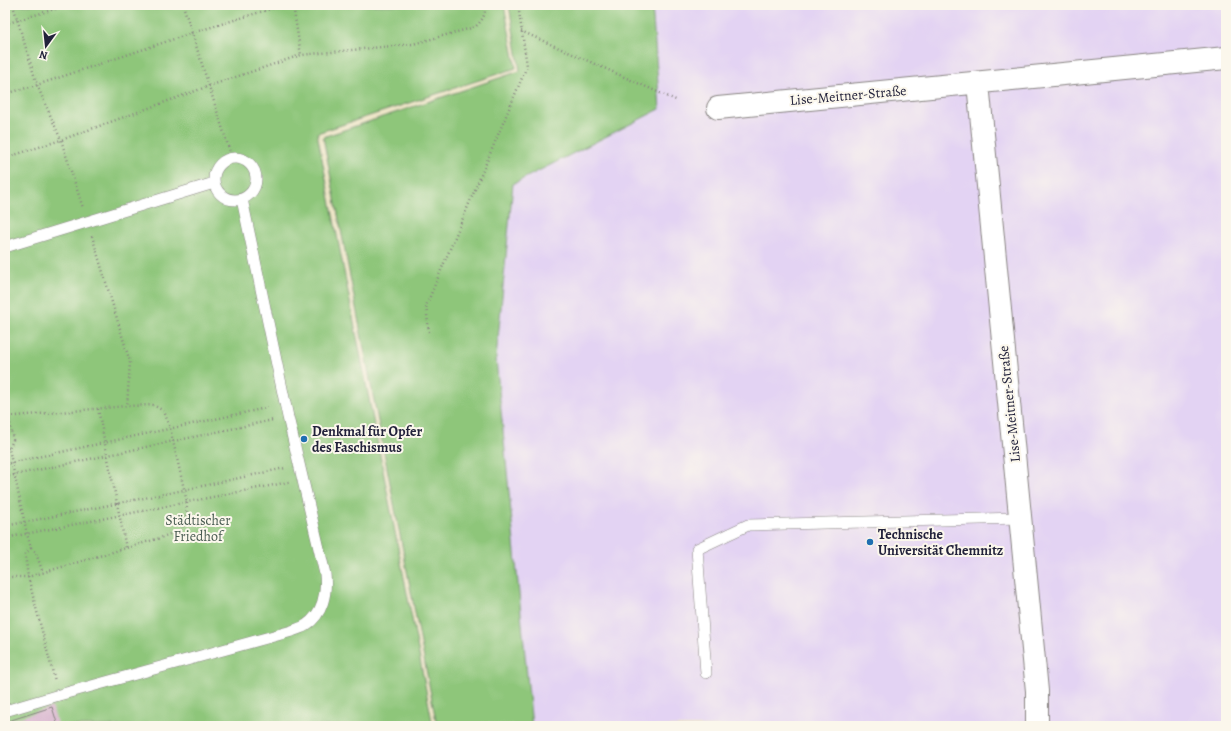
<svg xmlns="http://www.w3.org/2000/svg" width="1231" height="731" font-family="Alegreya,serif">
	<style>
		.built { fill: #e3d3f3 }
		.green { fill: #8ec67a; stroke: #58745a }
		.building { fill: #d3aacb }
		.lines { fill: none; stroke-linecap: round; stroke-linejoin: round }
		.service-casing { stroke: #888482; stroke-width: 12 }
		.minor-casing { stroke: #888482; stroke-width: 24 }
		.path { stroke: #888482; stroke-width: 2.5; stroke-dasharray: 1 3; stroke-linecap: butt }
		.service { stroke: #fff; stroke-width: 11 }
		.minor { stroke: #fff; stroke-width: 22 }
		.poi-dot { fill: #1f6fb2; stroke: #fbf7ec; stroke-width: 1.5 }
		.labels { text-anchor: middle; stroke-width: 4; stroke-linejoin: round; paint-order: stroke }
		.street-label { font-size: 14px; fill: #22223b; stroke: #fbf7ec }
		.poi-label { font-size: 14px; font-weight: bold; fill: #22223b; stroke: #fbf7ec; text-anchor: start }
		.park-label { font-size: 14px; fill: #485b51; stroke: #fbf7ec }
	</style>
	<rect width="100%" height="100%" fill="#fbf7ec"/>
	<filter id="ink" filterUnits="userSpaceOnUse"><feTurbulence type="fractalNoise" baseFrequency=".025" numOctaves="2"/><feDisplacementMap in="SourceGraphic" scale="8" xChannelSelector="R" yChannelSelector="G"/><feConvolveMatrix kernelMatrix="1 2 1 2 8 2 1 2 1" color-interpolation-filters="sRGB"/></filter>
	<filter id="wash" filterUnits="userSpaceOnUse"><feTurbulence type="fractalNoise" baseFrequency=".012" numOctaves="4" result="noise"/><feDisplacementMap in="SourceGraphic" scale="16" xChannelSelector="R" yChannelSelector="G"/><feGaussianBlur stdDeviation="0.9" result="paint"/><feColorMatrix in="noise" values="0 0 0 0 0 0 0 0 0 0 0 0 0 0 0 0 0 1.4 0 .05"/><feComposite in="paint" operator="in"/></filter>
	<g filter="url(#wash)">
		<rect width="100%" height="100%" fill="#eee6c8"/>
		<path class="built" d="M652,5H1226V726H532L496,359L513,184L660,109Z"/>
		<path class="green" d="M5,5H504L516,68L317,133L433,726H5Z
			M509,5H652L660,109L513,184L496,359L532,726H437L323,137L520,71Z"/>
		<g id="blocks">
			<path class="building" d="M52,707L58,726H5V722Z"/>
		</g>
	</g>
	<g filter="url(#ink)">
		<use href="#blocks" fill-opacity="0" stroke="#888482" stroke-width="1"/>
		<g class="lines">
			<g class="service-casing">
				<path id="service" d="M214 179a21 21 0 1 1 42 0a21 21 0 1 1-42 0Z
					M5,247L214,183
					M706,673L697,549L748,525L1020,518
					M5,711L59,695L292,631C296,629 302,628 306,625C323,614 327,593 325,574L288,417L242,199"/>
			</g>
			<g class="minor-casing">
				<path id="minor" d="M978,83L1037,691V726
					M718,108L1226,58"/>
			</g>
			<path class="path" d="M13,5L37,85L61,140L83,208
				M183,5L232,158
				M293,5L301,55
				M5,24L68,5
				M521,31L678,101
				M5,94L37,85L192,33L283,5
				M5,158L61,140L209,86L301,55L413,44L475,27C482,21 486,15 485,5
				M92,236L130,362L127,406
				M429,332L426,306L527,66L518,5
				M5,396L13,440L9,449L27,534L31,548L36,553L43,573
				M98,409L126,548
				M5,417L127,406L153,405L164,411L170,428L187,502L186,522L180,530L160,538L28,577H5
				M5,445L9,449
				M5,464L271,407
				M5,477L273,420
				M5,526L184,490L285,468
				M5,538L289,482
				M31,548L25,554L28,577L55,681"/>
			<use href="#service" class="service"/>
			<use href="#minor" class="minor"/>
		</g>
	</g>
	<g class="poi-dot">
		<circle cx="304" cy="439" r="4"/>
		<circle cx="870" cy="542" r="4"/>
	</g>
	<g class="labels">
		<g class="street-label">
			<text transform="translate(848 95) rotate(-5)" y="5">Lise-Meitner-Straße</text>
			<text transform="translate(1009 404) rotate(-96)" y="5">Lise-Meitner-Straße</text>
		</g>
		<g class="poi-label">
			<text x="312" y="436">Denkmal für Opfer<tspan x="312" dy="16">des Faschismus</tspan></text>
			<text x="878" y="539">Technische<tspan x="878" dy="16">Universität Chemnitz</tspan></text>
		</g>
		<g class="park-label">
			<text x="198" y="525">Städtischer<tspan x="198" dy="16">Friedhof</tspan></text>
		</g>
	</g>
	<rect width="1231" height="731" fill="none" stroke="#fbf7ec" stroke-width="20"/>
	<g transform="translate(46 46) rotate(195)" stroke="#fbf7ec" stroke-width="3" paint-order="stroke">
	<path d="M0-3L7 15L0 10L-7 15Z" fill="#22223b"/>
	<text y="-6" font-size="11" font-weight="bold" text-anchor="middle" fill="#22223b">N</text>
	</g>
</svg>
